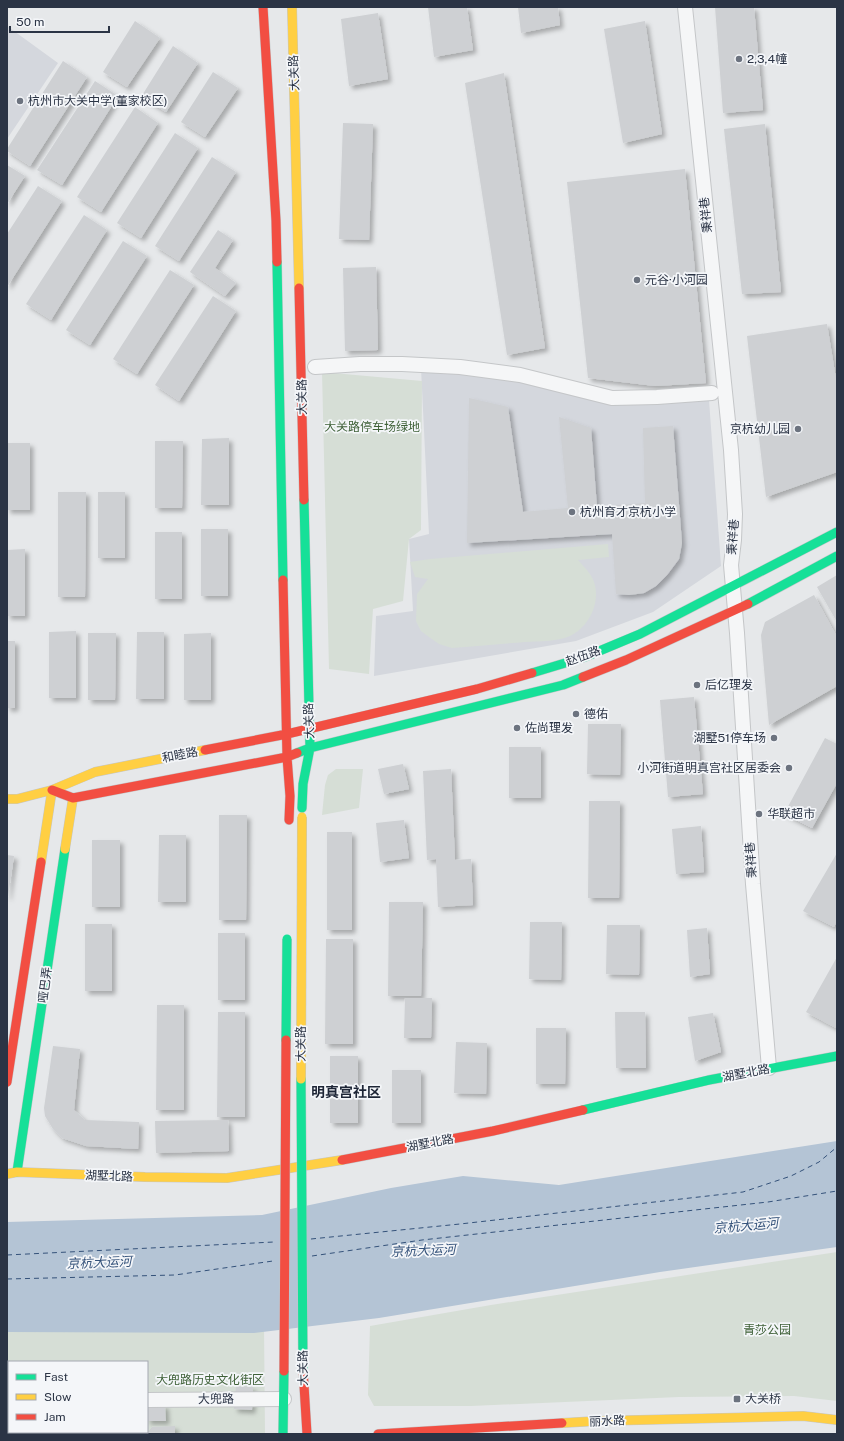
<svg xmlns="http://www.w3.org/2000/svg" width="844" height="1441" font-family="'Public Sans','Noto Sans SC',sans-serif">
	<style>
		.built { fill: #d4d7dd }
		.green { fill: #d6ded6; fill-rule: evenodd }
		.water { fill: #b4c4d5 }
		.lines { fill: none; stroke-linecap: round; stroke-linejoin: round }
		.ferry { stroke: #34527a; stroke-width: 1; stroke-dasharray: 5 4; stroke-linecap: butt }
		.building { fill: #ced0d3; filter: url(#shadow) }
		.street-casing { stroke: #c4c6c8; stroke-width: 16 }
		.fast-casing { stroke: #c4c6c8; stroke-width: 10 }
		.slow-casing { stroke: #c4c6c8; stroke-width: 10 }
		.jam-casing { stroke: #c4c6c8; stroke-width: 10 }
		.street { stroke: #f5f6f7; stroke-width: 14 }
		.fast { stroke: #16e098; stroke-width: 9 }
		.slow { stroke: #ffcf43; stroke-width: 9 }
		.jam { stroke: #f24e42; stroke-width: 9 }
		.fast-bridge-casing { stroke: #c2c5c8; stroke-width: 10; stroke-linecap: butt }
		.slow-bridge-casing { stroke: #c2c5c8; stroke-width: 10; stroke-linecap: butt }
		.jam-bridge-casing { stroke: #c2c5c8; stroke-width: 10; stroke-linecap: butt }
		.fast-bridge { stroke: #16e098; stroke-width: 9 }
		.slow-bridge { stroke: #ffcf43; stroke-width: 9 }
		.jam-bridge { stroke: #f24e42; stroke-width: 9 }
		.poi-dot { fill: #6c737f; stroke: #f4f6f9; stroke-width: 1.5 }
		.labels { text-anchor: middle; stroke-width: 3.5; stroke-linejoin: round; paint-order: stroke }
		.poi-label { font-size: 12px; fill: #2b3445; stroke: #f4f6f9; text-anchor: start }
		.street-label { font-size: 12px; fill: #2b3445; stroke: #f4f6f9 }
		.park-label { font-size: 12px; fill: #3f6138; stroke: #f4f6f9 }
		.water-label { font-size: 13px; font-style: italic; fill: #34527a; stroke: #f4f6f9 }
		.quarter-label { font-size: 14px; font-weight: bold; fill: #1d2536; stroke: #f4f6f9 }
	</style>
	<defs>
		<filter id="shadow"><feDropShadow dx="3.5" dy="3.5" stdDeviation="2" flood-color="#0004"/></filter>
	</defs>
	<rect width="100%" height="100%" fill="#e6e8ea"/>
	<path class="built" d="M7,26L58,63L7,139Z
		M421,368L657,397L709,400L721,566L653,612L576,641L374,676L376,616L413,611L409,539L429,534Z"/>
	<path class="green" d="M322,372L422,381L421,530L409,539L403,601L373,609L369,674L329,669Z
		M608,544L609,557L578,560C584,567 591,573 594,582C601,602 589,627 570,636C556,642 539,641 525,642C500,644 476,646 452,648L439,644L429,637L421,631L416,621L417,594L428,579L415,577L410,562L430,559Z
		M336,769H363L359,808L322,815L325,785L328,775Z
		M837,1252V1401L794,1396L679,1397L471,1406H374L368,1395L370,1326L491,1305Z
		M264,1325L265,1434H7V1326ZM9,1362H147V1432H9Z"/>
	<path class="water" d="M837,1141V1247L660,1272L379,1318L254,1333L7,1332V1222L262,1215L391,1188L463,1176L559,1185Z"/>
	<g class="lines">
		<path class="ferry" d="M311,1239L460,1224L743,1192L791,1176L819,1162L837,1147
			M7,1255L274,1242
			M312,1256L422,1240L768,1202L837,1191
			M7,1279L175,1275L273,1261"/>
	</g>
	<path class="building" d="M428,7H467L473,50L434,57Z
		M518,7H558L560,25L521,33Z
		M715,7H754L763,110L723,113Z
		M378,13L388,79L349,86L341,19Z
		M135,21L160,38L127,87L103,72Z
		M645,21L662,134L623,143L604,29Z
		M173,46L198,63L166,112L141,97Z
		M63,61L87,77L30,166L7,151V149Z
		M213,72L238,88L205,137L181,122Z
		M504,73L545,348L507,355L465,83Z
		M95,81L118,96L62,185L37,170Z
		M135,107L158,123L101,212L77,197Z
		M343,123L373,124L369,240L339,239Z
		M765,124L781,292L742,294L724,129Z
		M175,133L198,148L141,238L117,223Z
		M212,157L236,172L179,261L155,246Z
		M7,165L25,176L7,204Z
		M685,169L706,383L655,386L588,378L567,182Z
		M38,186L62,201L7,287V234Z
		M84,215L107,230L51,320L26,304Z
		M218,230L233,240L215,268L236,283L225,296L190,272Z
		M123,241L147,256L90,345L66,330Z
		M376,267L378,350L345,351L343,268Z
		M170,270L194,285L137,374L113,359Z
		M213,296L236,311L179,401L155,385Z
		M827,324L837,385V472L766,497L747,336Z
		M469,398L508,407L523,512L568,508L559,417L591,428L597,507L645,503L643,428L673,426L682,543L679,559L667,575L656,586L644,593L629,595L616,594L612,534L467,543Z
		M229,438V505H201L202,439Z
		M155,441H183L182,508H155Z
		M7,443H30V510H7Z
		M58,492H86L85,597H58Z
		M98,492H125V558H98Z
		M201,529H228V596H201Z
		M155,532H182V599H155Z
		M25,549V616H7V550Z
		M837,575V622L817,587Z
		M814,595L837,637V686L769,725L761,635L765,622Z
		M76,631V698H49V632Z
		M137,632H164V699H136Z
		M88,633H116L115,700H88Z
		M211,633V700H184V634Z
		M7,641H15V708H7Z
		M694,697L703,794L668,797L660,700Z
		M588,724H621L620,775L587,774Z
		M825,738L837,744V783L812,828L784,814Z
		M509,747H541V798H509Z
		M403,764L409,789L384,794L378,769Z
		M451,769L455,860L471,859L473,905L438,907L436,859L427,860L423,771Z
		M589,801H620L619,898H588Z
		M219,815H247L246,920H219Z
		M404,820L409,858L380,862L376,823Z
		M701,826L704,872L676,874L672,829Z
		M327,832H352V930H327Z
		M159,835H186V902H158Z
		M92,840H120V907H92Z
		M837,853V921L834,927L803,911Z
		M7,855L14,856L8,897H7Z
		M389,902H423L421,996H388Z
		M530,922H562L561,980L529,979Z
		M85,924H112V991H85Z
		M607,925H640L639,975L606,974Z
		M707,928L710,974L690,977L687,930Z
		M218,933H245V1000H218Z
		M326,939H353V1044H325Z
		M837,957V1026L836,1028L806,1012Z
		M405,998H432L431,1038H404Z
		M157,1005H184V1110H156Z
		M218,1012H245V1117H217Z
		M615,1012H645L646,1068H616Z
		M713,1013L721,1052L695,1061L688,1017Z
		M536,1028H566L565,1084H536Z
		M456,1042L487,1043L486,1094L454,1093Z
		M53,1046L80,1049L74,1110L85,1120L139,1122L138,1149L86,1146L62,1138L53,1129L45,1116L44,1108Z
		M330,1056H358V1123H330Z
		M392,1070H421V1123H392Z
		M228,1120L229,1151L156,1153L155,1121Z
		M236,1386L253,1387L252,1410L234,1409Z
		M147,1405H165L166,1421H147Z
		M175,1426V1434H138L148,1432L152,1427Z
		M9,1432H47V1434H9Z
		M52,1432H72L71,1434H52Z"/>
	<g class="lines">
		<g class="street-casing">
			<path id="street" d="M685,7L731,450L735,514L734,540L731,565L737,633L753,884L769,1068
				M315,367L360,364H402L460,367L520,375L612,398L657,397L712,393
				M147,1400L284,1399
				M7,1402H9"/>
		</g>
		<g class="fast-casing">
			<path id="fast" d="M277,262L283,580
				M748,604L837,556
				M532,673L585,657L640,634L837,532
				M297,753L310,748L563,685L583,677
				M302,808L303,784L310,748L304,500
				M583,1110L709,1080L837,1056
				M17,1172L65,849
				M283,1434L284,1371"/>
		</g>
		<g class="slow-casing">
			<path id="slow" d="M292,7L299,288
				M7,799H17L52,790L95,772L205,750
				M65,849L73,798
				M41,862L52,790
				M7,1174L17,1172L145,1177L227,1178L342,1160
				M562,1423L597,1421L803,1416L837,1420"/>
		</g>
		<g class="jam-casing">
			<path id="jam" d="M263,7L276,221L277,262
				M299,288L304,500
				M283,580L287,757L290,796L289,820
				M583,677L626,660L748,604
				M205,750L287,734L477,689L532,673
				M52,790L73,798L287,757L297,753
				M7,1082L41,862
				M342,1160L493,1131L583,1110
				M303,1369L307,1434
				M378,1434L562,1423"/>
		</g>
		<use href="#street" class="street"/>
		<use href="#fast" class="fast"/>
		<use href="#slow" class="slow"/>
		<use href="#jam" class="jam"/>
		<g class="fast-bridge-casing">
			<path id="fast-bridge" d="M286,1040L287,939
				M301,1079L303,1369"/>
		</g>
		<g class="slow-bridge-casing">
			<path id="slow-bridge" d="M301,1079L302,817"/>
		</g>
		<g class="jam-bridge-casing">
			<path id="jam-bridge" d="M284,1371L286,1040"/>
		</g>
		<use href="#fast-bridge" class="fast-bridge"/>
		<use href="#slow-bridge" class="slow-bridge"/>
		<use href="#jam-bridge" class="jam-bridge"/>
	</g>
	<g class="poi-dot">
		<circle cx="739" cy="59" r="4"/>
		<circle cx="20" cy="101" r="4"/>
		<circle cx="637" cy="280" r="4"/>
		<circle cx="798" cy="429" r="4"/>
		<circle cx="572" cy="512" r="4"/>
		<circle cx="697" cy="685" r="4"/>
		<circle cx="576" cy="714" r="4"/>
		<circle cx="517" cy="728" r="4"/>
		<circle cx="774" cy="738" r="4"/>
		<circle cx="789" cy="768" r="4"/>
		<circle cx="759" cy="814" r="4"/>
		<rect x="733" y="1395" width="8" height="8" rx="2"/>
	</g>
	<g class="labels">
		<g class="poi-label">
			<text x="747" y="63">2,3,4幢</text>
			<text x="28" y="105">杭州市大关中学(董家校区)</text>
			<text x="645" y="284">元谷·小河园</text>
			<text x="790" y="433" text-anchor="end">京杭幼儿园</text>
			<text x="580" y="516">杭州育才京杭小学</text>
			<text x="705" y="689">后亿理发</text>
			<text x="584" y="718">德佑</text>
			<text x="525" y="732">佐尚理发</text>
			<text x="766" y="742" text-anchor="end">湖墅51停车场</text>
			<text x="781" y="772" text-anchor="end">小河街道明真宫社区居委会</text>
			<text x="767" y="818">华联超市</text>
			<text x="745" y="1403">大关桥</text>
		</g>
		<g class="street-label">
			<text transform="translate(294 73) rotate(-92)" y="4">大关路</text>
			<text transform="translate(706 215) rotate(-96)" y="4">秉祥巷</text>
			<text transform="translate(302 397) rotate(-91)" y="4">大关路</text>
			<text transform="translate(733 537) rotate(-86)" y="4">秉祥巷</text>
			<text transform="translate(583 656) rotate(-20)" y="4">赵伍路</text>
			<text transform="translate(309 721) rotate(-92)" y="4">大关路</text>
			<text transform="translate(180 755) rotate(-11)" y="4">和睦路</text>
			<text transform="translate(751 860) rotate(-94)" y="4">秉祥巷</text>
			<text transform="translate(45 985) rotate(-82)" y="4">哑巴弄</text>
			<text transform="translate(301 1044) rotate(-90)" y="4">大关路</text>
			<text transform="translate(746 1073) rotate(-11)" y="4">湖墅北路</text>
			<text transform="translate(430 1143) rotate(-11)" y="4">湖墅北路</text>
			<text transform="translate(109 1176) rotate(2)" y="4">湖墅北路</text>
			<text transform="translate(303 1368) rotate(-91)" y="4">大关路</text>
			<text transform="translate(216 1399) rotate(-1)" y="4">大兜路</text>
			<text transform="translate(607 1421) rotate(-2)" y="4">丽水路</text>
		</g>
		<g class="park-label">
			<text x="372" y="431">大关路停车场绿地</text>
			<text x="767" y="1334">青莎公园</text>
			<text x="210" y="1384">大兜路历史文化街区</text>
		</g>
		<g class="water-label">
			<text transform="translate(746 1225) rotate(-5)" y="5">京杭大运河</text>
			<text transform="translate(423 1250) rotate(-2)" y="5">京杭大运河</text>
			<text transform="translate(99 1262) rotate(-2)" y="5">京杭大运河</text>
		</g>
		<g class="quarter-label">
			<text x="346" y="1097">明真宫社区</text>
		</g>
	</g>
	<rect width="844" height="1441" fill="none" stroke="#2b3445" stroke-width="16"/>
	<rect x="8" y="1361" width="140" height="72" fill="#f4f6f9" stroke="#a4a8b1"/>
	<rect x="16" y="1374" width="20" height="6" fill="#16e098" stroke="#a4a8b1"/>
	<text x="44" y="1381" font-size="12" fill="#2b3445">Fast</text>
	<rect x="16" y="1394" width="20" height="6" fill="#ffcf43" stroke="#a4a8b1"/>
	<text x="44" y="1401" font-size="12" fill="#2b3445">Slow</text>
	<rect x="16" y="1414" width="20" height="6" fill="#f24e42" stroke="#a4a8b1"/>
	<text x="44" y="1421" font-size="12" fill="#2b3445">Jam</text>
	<path d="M10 26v6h99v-6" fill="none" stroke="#2b3445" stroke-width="2"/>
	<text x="16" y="26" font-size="12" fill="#2b3445" stroke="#f4f6f9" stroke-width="3" paint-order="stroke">50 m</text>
</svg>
